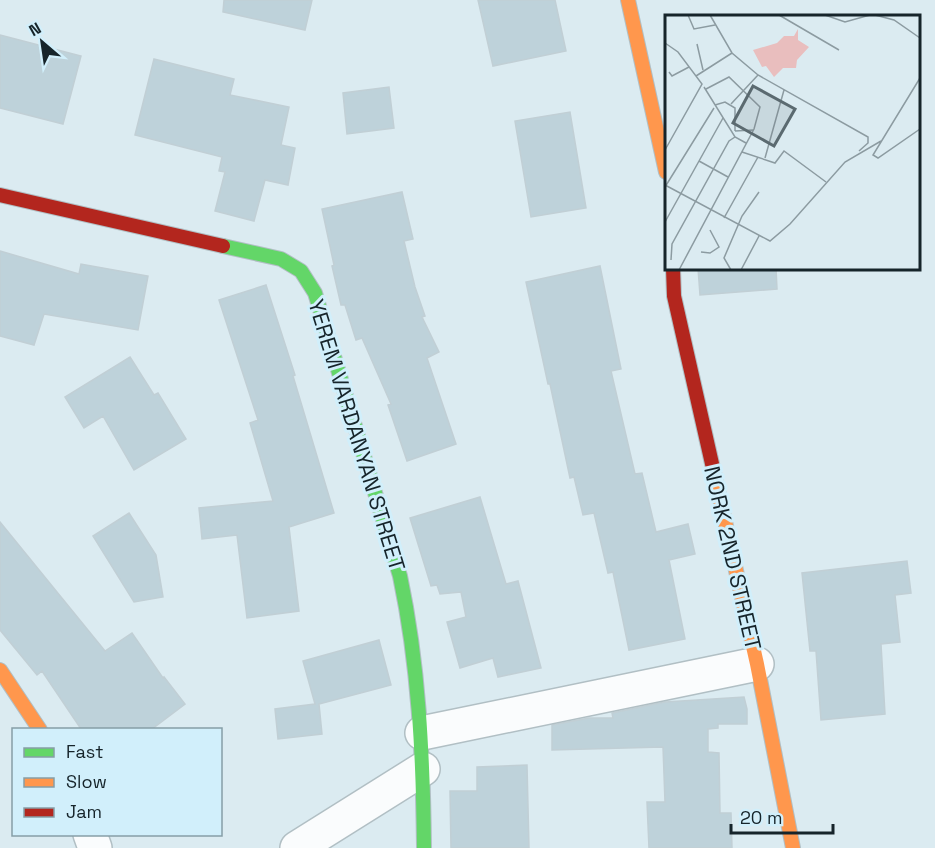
<svg xmlns="http://www.w3.org/2000/svg" width="935" height="848" font-family="'Space Grotesk',sans-serif">
	<style>
		.building { fill: #bed2da; stroke: #c1cfd5; stroke-width: 1.5 }
		.lines { fill: none; stroke-linecap: round; stroke-linejoin: round }
		.street-casing { stroke: #b1bfc4; stroke-width: 36 }
		.fast-casing { stroke: #b1bfc4; stroke-width: 16 }
		.slow-casing { stroke: #b1bfc4; stroke-width: 16 }
		.jam-casing { stroke: #b1bfc4; stroke-width: 16 }
		.street { stroke: #fafcfd; stroke-width: 33 }
		.fast { stroke: #63d668; stroke-width: 14 }
		.slow { stroke: #ff974d; stroke-width: 14 }
		.jam { stroke: #b3261e; stroke-width: 14 }
		.labels { text-anchor: middle; stroke-width: 6; stroke-linejoin: round; paint-order: stroke }
		.street-label { font-size: 22px; fill: #16242a; stroke: #d1effb }
		.inset-road { fill: none; stroke: #8c9ba1; stroke-width: 1.5 }
		.view { fill: #5b6a70; fill-opacity: 0.15; stroke: #5b6a70; stroke-width: 3 }
		.inset-edge { fill: none; stroke: #16242a; stroke-width: 3 }
	</style>
	<rect width="100%" height="100%" fill="#dbebf1"/>
	<path class="building" d="M224,0H312L305,30L223,12Z
		M478,0H555L566,51L493,66Z
		M0,35L81,56L63,124L0,108Z
		M154,59L234,79L230,95L289,107L281,145L295,148L288,185L265,180L254,221L215,211L225,172L219,171L222,157L135,135Z
		M389,87L394,128L347,134L343,93Z
		M570,112L586,208L531,217L515,121Z
		M402,192L413,239L404,241L415,287L425,316L422,317L439,352L427,358L456,444L407,461L388,405L391,404L362,338L356,340L345,305H341L332,266L334,265L322,209Z
		M0,251L79,274L81,264L148,276L138,330L44,314L34,345L0,336Z
		M600,266L621,369L611,371L635,474L642,473L656,532L688,524L695,554L669,560L685,639L629,650L613,572L608,573L594,513L583,515L574,477L570,478L550,384H548L526,282Z
		M698,268H776L777,289L700,295Z
		M266,285L295,375L293,376L334,513L289,527L299,611L247,618L237,535L202,539L199,508L273,501L250,423L258,420L219,300Z
		M130,357L154,395L158,393L186,439L134,470L103,416L84,428L65,397Z
		M480,497L506,584L518,581L541,668L498,677L493,658L460,668L447,622L466,617L461,592L440,594L437,585L431,586L410,518Z
		M129,513L156,555L163,597L134,602L93,536Z
		M0,522L105,651L132,633L163,678L164,677L185,704L152,729H81L42,671L37,675L0,630Z
		M907,561L911,593L895,595L900,642L881,644L885,714L821,720L816,651H810L802,573Z
		M379,640L391,685L319,704L322,734L278,739L275,709L315,704L303,661Z
		M744,697L747,709V724H718V728L708,729V752L719,753L720,813H731L732,848H649L647,802H665L663,747L552,750V725L589,718H613L612,713L665,702Z
		M527,765L529,848H451L450,791H477V767Z"/>
	<g class="lines">
		<g class="street-casing">
			<path id="street" d="M422,733L757,664
				M90,834L95,848
				M297,848L423,769"/>
		</g>
		<g class="fast-casing">
			<path id="fast" d="M223,246L281,259L301,271L315,293L400,576C419,666 423,756 424,848"/>
		</g>
		<g class="slow-casing">
			<path id="slow" d="M628,0L666,172
				M715,477L757,664L793,848
				M0,670L40,730"/>
		</g>
		<g class="jam-casing">
			<path id="jam" d="M0,195L223,246
				M673,268L674,296L715,477"/>
		</g>
		<use href="#street" class="street"/>
		<use href="#fast" class="fast"/>
		<use href="#slow" class="slow"/>
		<use href="#jam" class="jam"/>
	</g>
	<g class="labels">
		<g class="street-label">
			<text transform="translate(357 435) rotate(73)" y="8">YEREM VARDANYAN STREET</text>
			<text transform="translate(733 558) rotate(77)" y="8">NORK 2ND STREET</text>
		</g>
	</g>
	<g transform="translate(665 15)">
		<rect width="255" height="255" fill="#dbebf1"/>
		<path d="M133,14V25L144,32L132,45L131,53H118L109,62L101,51L97,52L88,35L112,28L119,21H129Z" fill="#e9bebe"/>
		<path class="inset-road" d="M23,0L29,14L50,10M45,0L67,38L93,60L203,122V128L194,136M114,0L174,35M160,0L180,7L205,0M210,0L229,5L255,23M0,28L13,37L37,69L0,135M32,29L38,55M4,57L7,61L24,52M31,61L67,38M255,63L208,140L213,143L255,114M39,72L70,122L81,128M66,89L93,60M50,90L60,87L70,93V116M70,116L88,115M77,137L110,148L119,136L161,167M100,143L119,75M34,146L63,162M0,170L105,226L125,209L180,147L216,126M0,172L49,93M59,203L93,142M0,207L58,103M36,237L45,238L54,232L45,215M6,245L7,229L64,126L70,122M14,255L89,114L95,92L64,62L41,74M66,255L59,243L77,201L94,177M76,255L94,221"/>
		<path class="view" d="M88,71L130,94L109,131L68,108Z"/>
		<rect width="255" height="255" class="inset-edge"/>
	</g>
	<rect x="12" y="728" width="210" height="108" fill="#d1effb" stroke="#869ea7" stroke-width="1.5"/>
	<rect x="24" y="748" width="30" height="9" fill="#63d668" stroke="#869ea7" stroke-width="1.5"/>
	<text x="66" y="758" font-size="18" fill="#16242a">Fast</text>
	<rect x="24" y="778" width="30" height="9" fill="#ff974d" stroke="#869ea7" stroke-width="1.5"/>
	<text x="66" y="788" font-size="18" fill="#16242a">Slow</text>
	<rect x="24" y="808" width="30" height="9" fill="#b3261e" stroke="#869ea7" stroke-width="1.5"/>
	<text x="66" y="818" font-size="18" fill="#16242a">Jam</text>
	<g transform="translate(42 42) rotate(331)" stroke="#d1effb" stroke-width="4.5" paint-order="stroke">
	<path d="M0-4.5L10 22L0 15L-10 22Z" fill="#16242a"/>
	<text y="-9" font-size="16" font-weight="bold" text-anchor="middle" fill="#16242a">N</text>
	</g>
	<path d="M731 824v9h102v-9" fill="none" stroke="#16242a" stroke-width="3"/>
	<text x="740" y="824" font-size="18" fill="#16242a" stroke="#d1effb" stroke-width="4.5" paint-order="stroke">20 m</text>
</svg>
